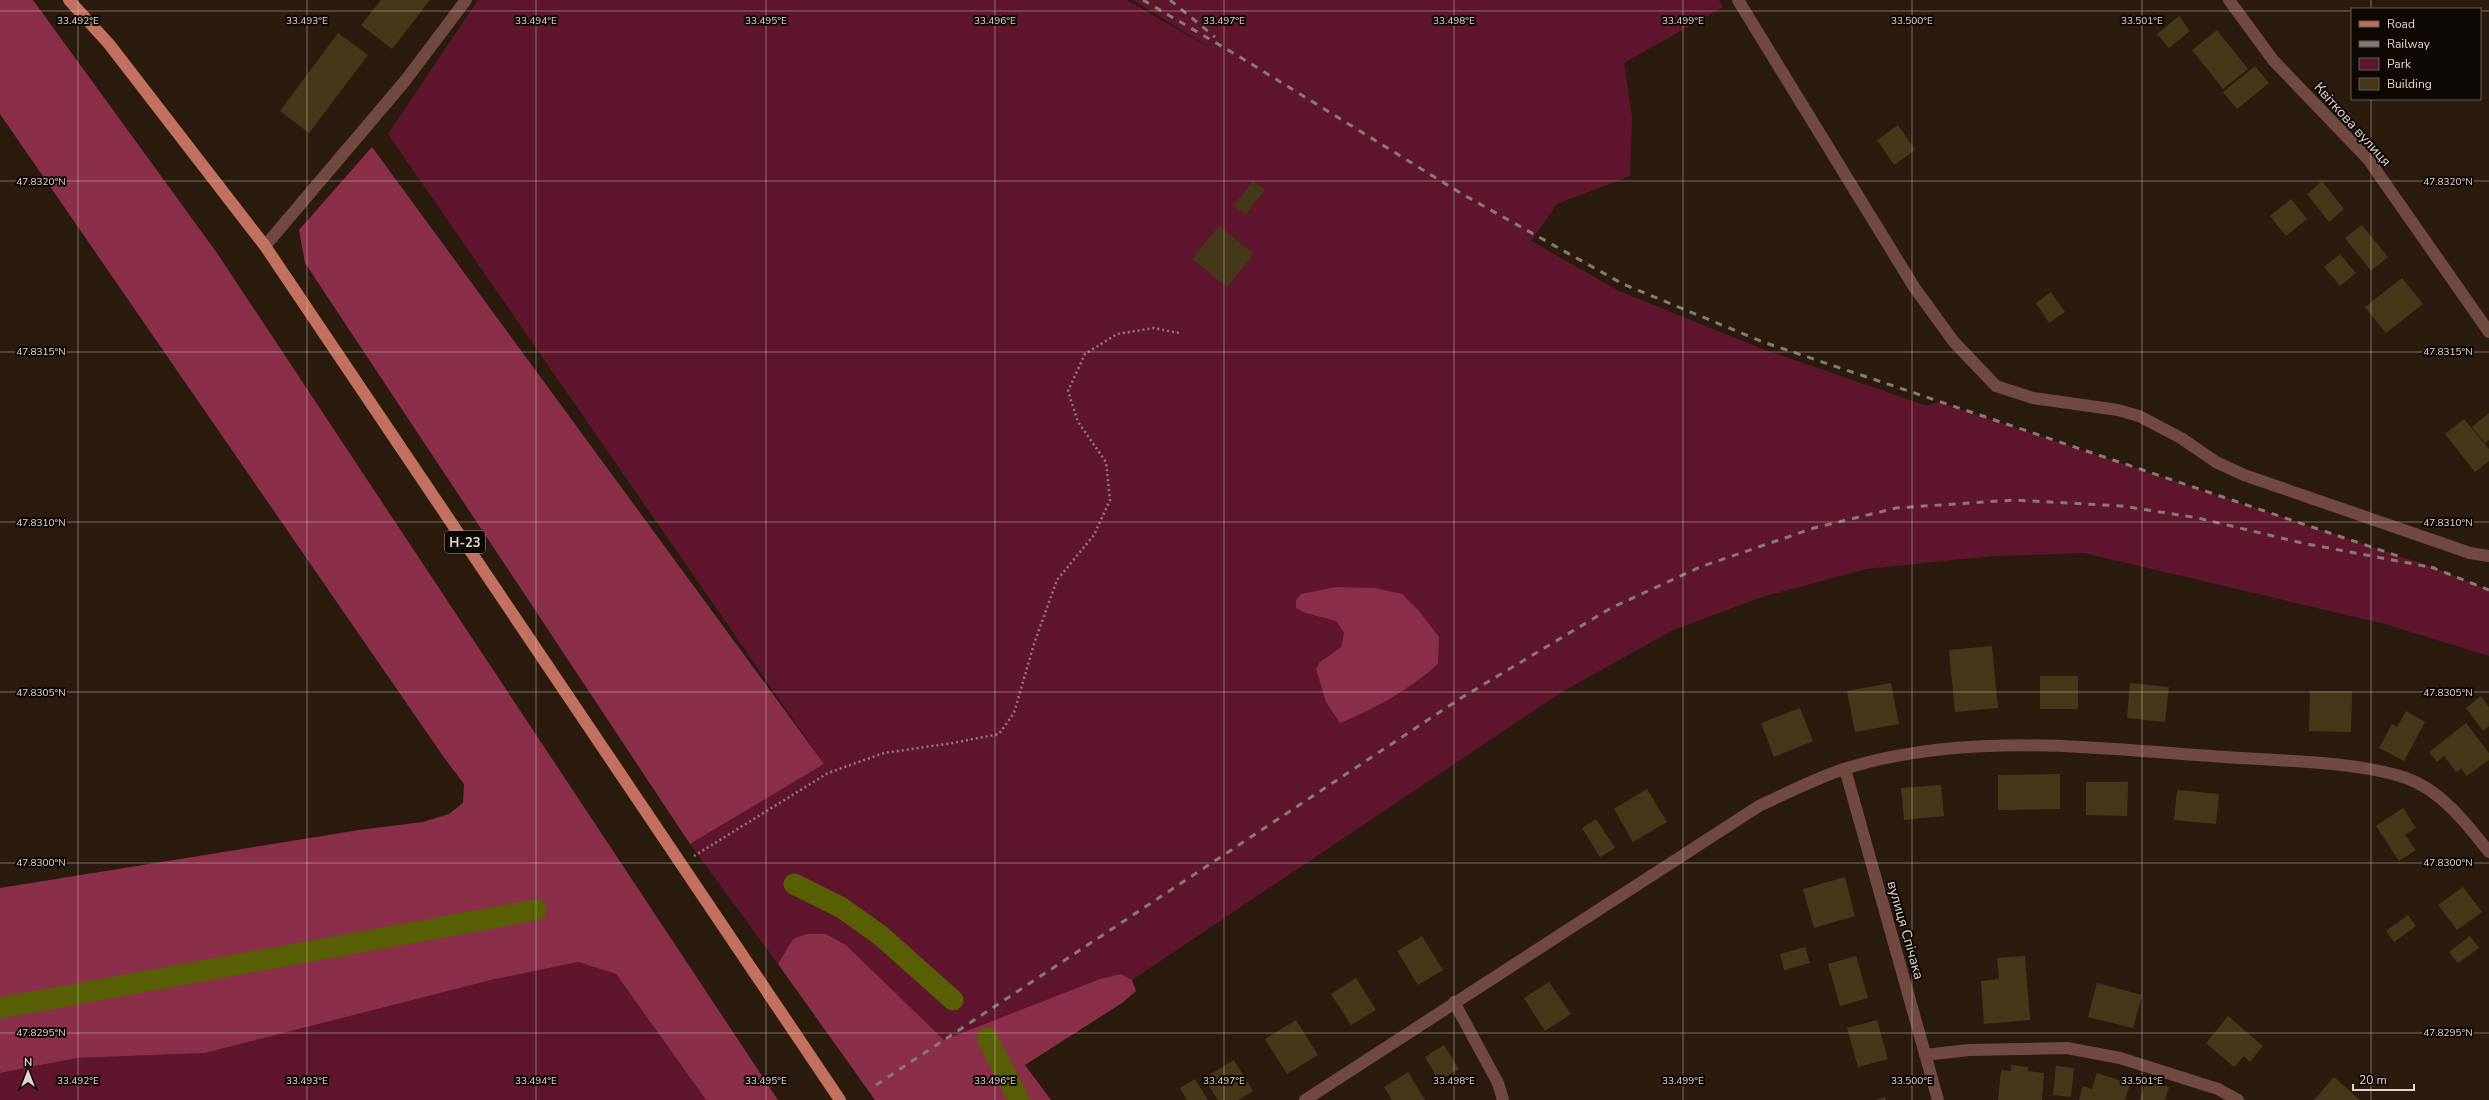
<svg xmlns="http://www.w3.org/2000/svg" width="2489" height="1100" font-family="'Nunito Sans',sans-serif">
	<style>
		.green { fill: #5f152d; fill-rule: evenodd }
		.forest { fill: #8a2e4a }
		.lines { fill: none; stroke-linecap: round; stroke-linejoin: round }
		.canal { stroke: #585e04; stroke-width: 21 }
		.building { fill: #453818 }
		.path { stroke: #8c7f75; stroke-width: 2.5; stroke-dasharray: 2 3; stroke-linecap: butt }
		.minor { stroke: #714940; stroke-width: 12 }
		.major { stroke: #c2705f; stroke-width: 12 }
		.rail { stroke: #877a70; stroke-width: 3; stroke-dasharray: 7 7; stroke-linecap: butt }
		.ticks { fill: none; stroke: #e1d6ce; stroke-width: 1; stroke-opacity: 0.45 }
		.labels { text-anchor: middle; stroke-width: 4; stroke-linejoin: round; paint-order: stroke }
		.shield { fill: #0e0804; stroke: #a29891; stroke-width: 1 }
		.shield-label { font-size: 13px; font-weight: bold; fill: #e1d6ce }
		.street-label { font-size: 14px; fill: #e1d6ce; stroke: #0e0804 }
		.ticks-label { font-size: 10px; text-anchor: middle; fill: #e1d6ce; stroke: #0e0804; stroke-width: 4; stroke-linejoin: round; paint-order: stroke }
	</style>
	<rect width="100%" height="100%" fill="#2b1b0f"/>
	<path class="green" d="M478,0H1127L1215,51L1133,0H1719L1723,7L1624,63L1632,117L1630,176L1557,204L1531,241L1619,291L1760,348L1927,406L1938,402L2435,568L2489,590V656L2385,624L2084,553L1992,556L1866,569L1762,597L1673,630L1560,693L1132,980L1121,974L944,1040L846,945L826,934L793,939L778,964L690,844L824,764L388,134ZM1419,611L1320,662L1341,647L1344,633L1336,621L1305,613Z
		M578,962L616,974L706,1100H0V1073L77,1058L205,1053L491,980Z"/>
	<path class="forest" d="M0,0H33L217,253L778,1100H706L616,974L578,962L491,980L205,1053L77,1058L0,1073V888L359,830L423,822L449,814L463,803L464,784L445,759L0,114Z
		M372,147L824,764L690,844L305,263L299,230Z
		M1336,587L1375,588L1402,594L1419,611L1439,637L1438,664C1408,690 1377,708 1340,723L1326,702L1316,669L1320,662L1341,647L1344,633L1336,621L1305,613L1296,608V600L1301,594Z
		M807,934H826L846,945L944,1040L1100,979L1121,974L1132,980L1136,991L1122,1003L1025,1065L1051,1100H875L778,964L793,939Z"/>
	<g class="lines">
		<path class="canal" d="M794,884L842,908L880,935L953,1000
			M0,1008L536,910
			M987,1038L1019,1100"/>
	</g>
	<path class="building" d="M381,0H430L392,49L361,25Z
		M2179,16L2190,31L2169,48L2157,34Z
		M2217,30L2248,69L2223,89L2192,50Z
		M338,33L368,55L309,133L280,111Z
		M2255,66L2269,83L2237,109L2223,92Z
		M1898,125L1915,150L1894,165L1877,140Z
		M1253,181L1265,190L1245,215L1234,205Z
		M2322,181L2344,209L2329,222L2307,194Z
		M2291,199L2307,219L2286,236L2270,216Z
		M2362,225L2388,257L2371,271L2345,238Z
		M1219,226L1254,254L1227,287L1192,259Z
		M2340,254L2356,273L2340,286L2324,267Z
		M2402,278L2423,304L2386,333L2365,307Z
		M2051,292L2065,312L2049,323L2036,303Z
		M2489,413V440L2485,443L2472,427Z
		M2464,419L2489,449V461L2475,472L2445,434Z
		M1992,646L1998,708L1955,712L1949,650Z
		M2040,676H2078V709H2040Z
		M1891,683L1899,724L1855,732L1847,691Z
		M2130,683L2169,687L2165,722L2127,718Z
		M2310,691H2352L2351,732L2309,731Z
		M2481,696L2489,707V726L2483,731L2466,708Z
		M1800,708L1813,741L1774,757L1761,723Z
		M2406,711L2425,722L2404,761L2379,748L2392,724L2397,727Z
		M2466,723L2489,753V760L2467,776L2461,769L2456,772L2444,756L2437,762L2429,752Z
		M2060,774V809L1998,810V775Z
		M2086,782H2128L2127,816L2086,815Z
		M1941,785L1944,816L1904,820L1901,788Z
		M1647,789L1667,822L1633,842L1614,809Z
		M2177,790L2219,794L2216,824L2174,820Z
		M2403,808L2416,828L2405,835L2416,850L2399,861L2376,826Z
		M1596,819L1615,848L1600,857L1582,828Z
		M1845,877L1855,916L1814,928L1803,889Z
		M2463,887L2482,912L2457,930L2438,905Z
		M2408,915L2416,926L2394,942L2386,931Z
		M1422,936L1443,970L1418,985L1397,951Z
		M2470,936L2479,948L2458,963L2449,952Z
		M1805,947L1810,963L1784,970L1780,954Z
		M1856,956L1868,998L1840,1006L1828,964Z
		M2025,956L2030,1020L1984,1024L1981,981L1999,979L1997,958Z
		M1356,978L1376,1010L1351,1025L1331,994Z
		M1549,982L1571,1014L1545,1031L1524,998Z
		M2097,983L2142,995L2133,1028L2088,1017Z
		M2228,1016L2263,1046L2250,1062L2244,1056L2234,1067L2206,1043Z
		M1296,1020L1318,1055L1287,1074L1265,1039Z
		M1877,1020L1888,1059L1858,1067L1847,1028Z
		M1444,1045L1459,1069L1439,1081L1425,1057Z
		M1234,1060L1253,1091L1238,1100H1218L1204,1078Z
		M2011,1065L2028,1067V1071L2044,1073L2042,1100H1998L2001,1070L2011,1071Z
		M2056,1066L2074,1068L2071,1097L2053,1095Z
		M1408,1072L1425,1100H1392L1384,1087Z
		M2097,1073L2130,1084L2125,1100H2079L2083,1086L2092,1089Z
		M2334,1077L2360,1100H2314Z
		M1195,1079L1208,1100H1187L1180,1088Z
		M2146,1081L2169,1087L2165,1100H2140Z
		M1885,1097L1886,1100H1876Z"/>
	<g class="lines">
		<path class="path" d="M694,856L828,773L884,753L953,743L999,734L1014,713L1034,644L1057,580L1094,535L1110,500L1106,462L1078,422L1068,391L1085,354L1117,334L1154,328L1179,333"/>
		<path class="minor" d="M1738,0L1914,287L1954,342L1996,386L2033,398L2118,410L2139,416L2181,438L2216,462L2244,475L2470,553L2489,556
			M2229,0L2273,60L2368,159L2489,332
			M265,246L405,81L466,0
			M1845,769L1938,1100
			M1454,1002L1498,1083L1503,1100
			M1925,1055L1969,1050L2067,1048L2120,1058L2218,1089L2238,1100
			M1305,1100L1759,806C1787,793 1814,779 1844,769C1967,730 2100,749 2225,757C2280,761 2355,761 2406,778C2441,790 2467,824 2489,852"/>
		<path class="major" d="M69,0L109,44L265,246L840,1100"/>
		<path class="rail" d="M1143,0L1240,57L1462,194L1623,284L1763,342L2401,557
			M1170,0L1215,37
			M2431,567L2489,590
			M876,1085L1461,698L1611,608L1700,567L1814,528L1896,508L2014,500L2122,506L2198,518L2302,543L2435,568"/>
	</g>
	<path class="ticks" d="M78,0V1100M307,0V1100M536,0V1100M766,0V1100M995,0V1100M1224,0V1100M1454,0V1100M1683,0V1100M1912,0V1100M2142,0V1100M2371,0V9M0,11H2352M2480,11H2489M2371,99V1100M0,181H2489M0,352H2489M0,522H2489M0,692H2489M0,863H2489M0,1033H2489"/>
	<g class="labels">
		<rect class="shield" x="445" y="531" width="40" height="22" rx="3"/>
		<g class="shield-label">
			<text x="465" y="547">Н-23</text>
		</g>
		<g class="street-label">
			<text transform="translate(2353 124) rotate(48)" y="5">Квіткова вулиця</text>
			<text transform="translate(1906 930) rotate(74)" y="5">вулиця Спічака</text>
		</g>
	</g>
	<g class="ticks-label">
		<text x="78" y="24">33.492°E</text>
		<text x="307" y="24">33.493°E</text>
		<text x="536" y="24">33.494°E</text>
		<text x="766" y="24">33.495°E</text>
		<text x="995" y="24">33.496°E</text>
		<text x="1224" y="24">33.497°E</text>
		<text x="1454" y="24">33.498°E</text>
		<text x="1683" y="24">33.499°E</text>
		<text x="1912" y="24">33.500°E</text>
		<text x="2142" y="24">33.501°E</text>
		<text x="41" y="185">47.8320°N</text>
		<text x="2448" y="185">47.8320°N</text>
		<text x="41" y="355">47.8315°N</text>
		<text x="2448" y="355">47.8315°N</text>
		<text x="41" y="526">47.8310°N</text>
		<text x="2448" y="526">47.8310°N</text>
		<text x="41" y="696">47.8305°N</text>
		<text x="2448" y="696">47.8305°N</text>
		<text x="41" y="866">47.8300°N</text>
		<text x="2448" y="866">47.8300°N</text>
		<text x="41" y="1036">47.8295°N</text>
		<text x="2448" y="1036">47.8295°N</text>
		<text x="78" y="1084">33.492°E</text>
		<text x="307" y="1084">33.493°E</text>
		<text x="536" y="1084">33.494°E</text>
		<text x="766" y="1084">33.495°E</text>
		<text x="995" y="1084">33.496°E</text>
		<text x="1224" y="1084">33.497°E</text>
		<text x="1454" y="1084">33.498°E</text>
		<text x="1683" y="1084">33.499°E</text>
		<text x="1912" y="1084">33.500°E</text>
		<text x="2142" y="1084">33.501°E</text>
	</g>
	<rect x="2351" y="8" width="130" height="92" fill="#0e0804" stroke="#625a55"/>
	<rect x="2359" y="21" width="20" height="6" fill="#c2705f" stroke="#625a55"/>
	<text x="2387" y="28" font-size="12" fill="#e1d6ce">Road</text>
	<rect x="2359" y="41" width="20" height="6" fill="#877a70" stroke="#625a55"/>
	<text x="2387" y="48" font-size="12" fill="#e1d6ce">Railway</text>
	<rect x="2359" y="58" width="20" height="12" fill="#5f152d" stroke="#625a55"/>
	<text x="2387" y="68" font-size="12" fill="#e1d6ce">Park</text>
	<rect x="2359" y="78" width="20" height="12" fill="#453818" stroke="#625a55"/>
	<text x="2387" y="88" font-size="12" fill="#e1d6ce">Building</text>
	<g transform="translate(28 1072)" stroke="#0e0804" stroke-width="3" paint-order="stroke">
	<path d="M0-3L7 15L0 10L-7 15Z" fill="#e1d6ce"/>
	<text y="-6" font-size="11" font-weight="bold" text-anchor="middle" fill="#e1d6ce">N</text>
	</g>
	<path d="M2353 1084v6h61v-6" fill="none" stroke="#e1d6ce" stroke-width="2"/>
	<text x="2359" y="1084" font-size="12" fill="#e1d6ce" stroke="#0e0804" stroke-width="3" paint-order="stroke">20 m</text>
</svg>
